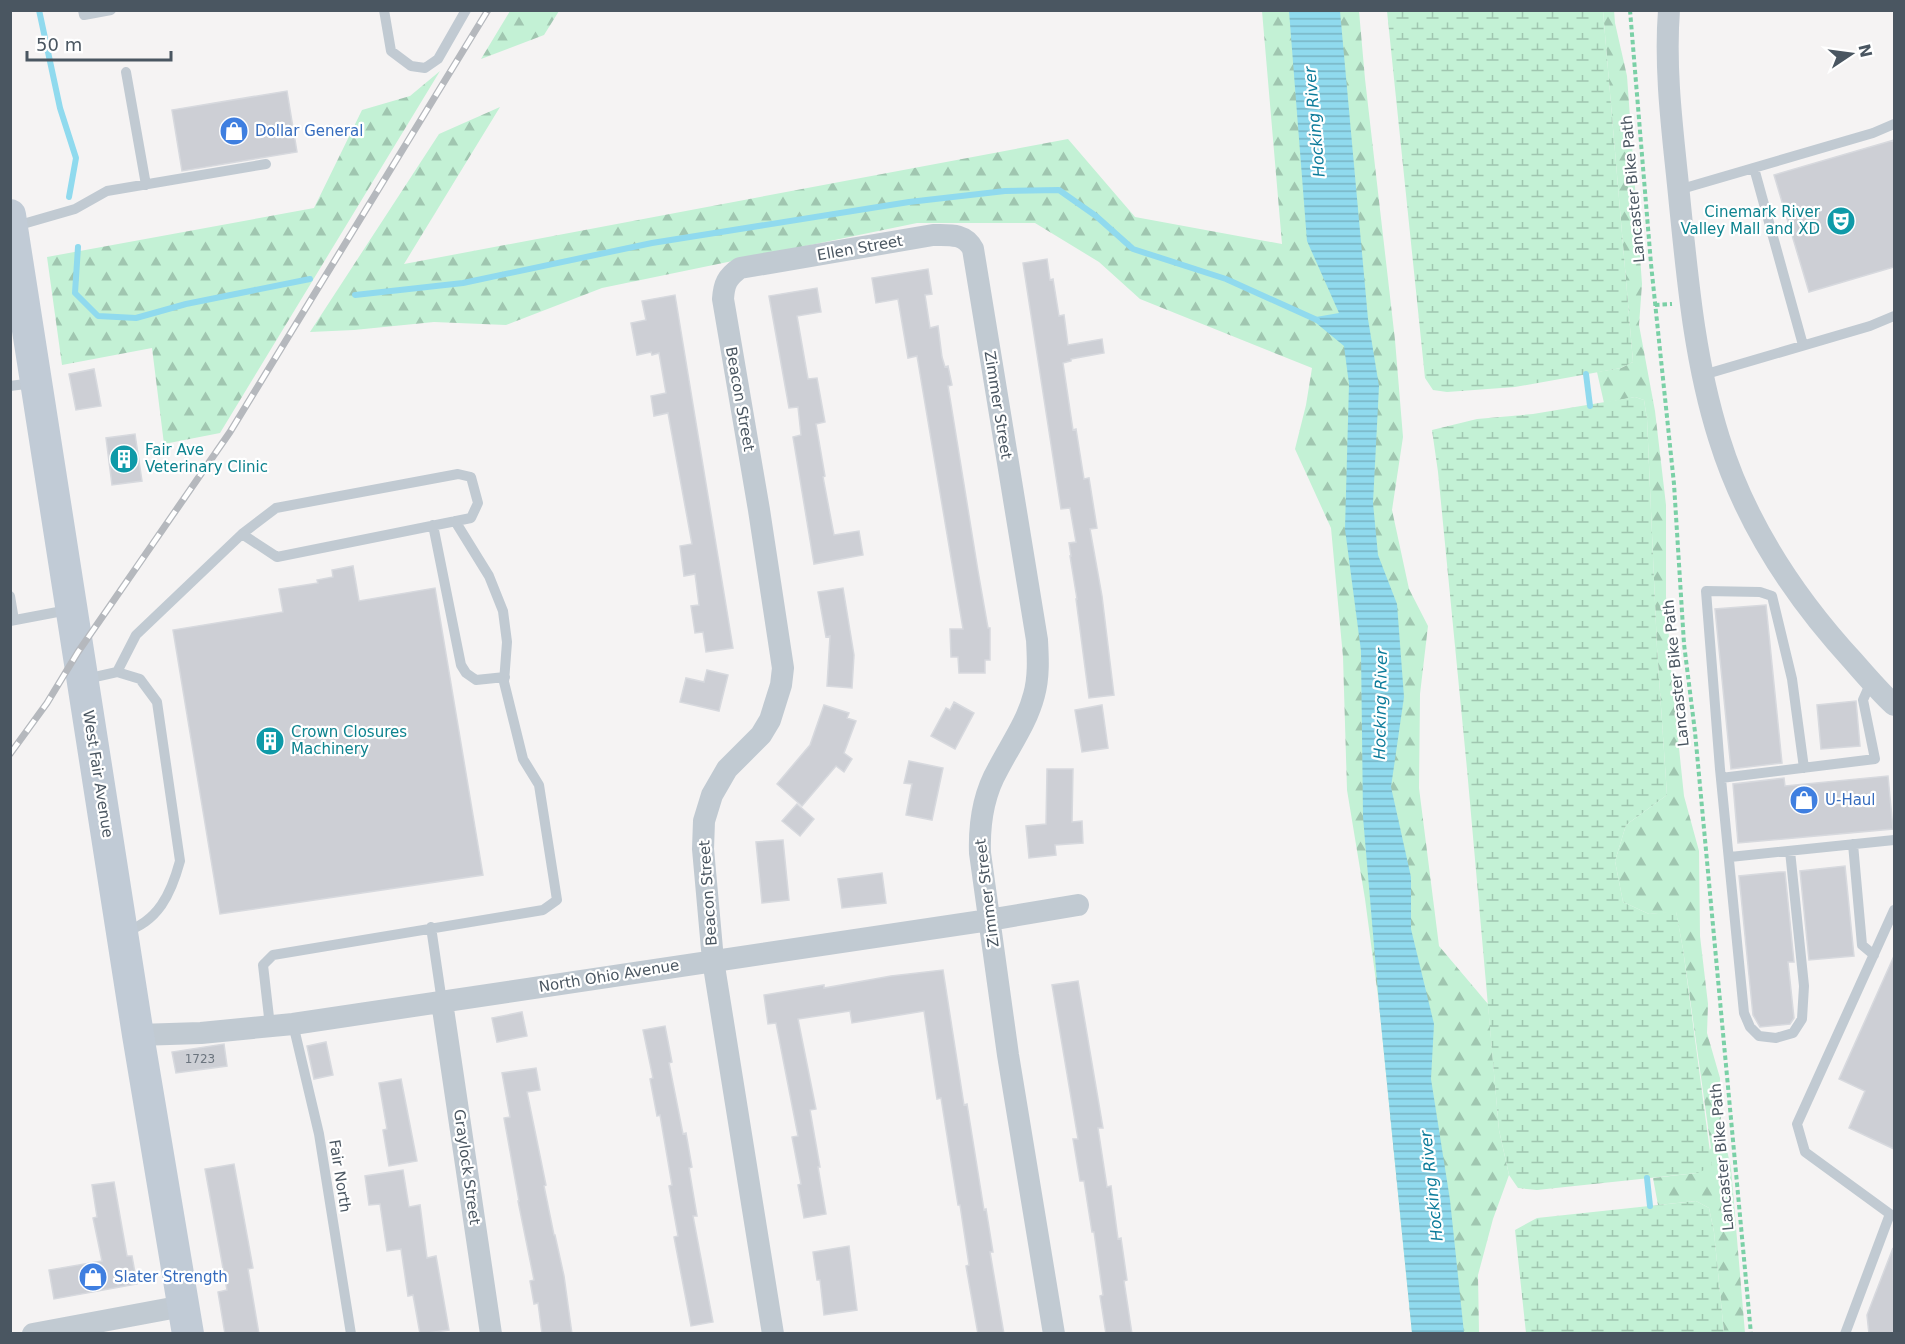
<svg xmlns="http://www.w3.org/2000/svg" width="1905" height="1344" font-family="'DejaVu Sans',sans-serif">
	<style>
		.forest { fill: url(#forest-firs) }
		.wetland { fill: url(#wetland-marsh) }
		.water { fill: url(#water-rules) }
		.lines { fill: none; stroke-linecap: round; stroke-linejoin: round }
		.stream { stroke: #90daee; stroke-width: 6 }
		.building { fill: #cdcfd5; stroke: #d7d9de; stroke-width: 1.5 }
		.path { stroke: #7ad0a6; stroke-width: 4; stroke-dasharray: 4.5 3; stroke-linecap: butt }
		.lane { stroke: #c1cad2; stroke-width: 10 }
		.street { stroke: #c1cad2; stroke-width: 22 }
		.secondary { stroke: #c1cbd6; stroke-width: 32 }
		.rail-casing { stroke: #b5b8bd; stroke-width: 7 }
		.rail { stroke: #fff; stroke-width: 4.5; stroke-dasharray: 14; stroke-linecap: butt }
		.labels { text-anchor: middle; stroke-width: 4.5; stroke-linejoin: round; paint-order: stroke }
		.number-label { font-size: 12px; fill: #6b747e }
		.shop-label { font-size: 15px; fill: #366cbe; stroke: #fff; text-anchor: start }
		.street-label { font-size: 15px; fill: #4a5661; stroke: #fff }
		.culture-label { font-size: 15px; fill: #0d838f; stroke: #fff; text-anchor: start }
		.water-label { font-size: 16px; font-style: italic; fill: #0c7c9b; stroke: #fff }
	</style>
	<defs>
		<pattern id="forest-firs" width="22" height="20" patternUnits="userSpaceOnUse" patternTransform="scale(1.5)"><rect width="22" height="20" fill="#c3f1d5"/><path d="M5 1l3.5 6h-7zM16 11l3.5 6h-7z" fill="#a0c6b0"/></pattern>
		<pattern id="wetland-marsh" width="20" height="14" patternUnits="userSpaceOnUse" patternTransform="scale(1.5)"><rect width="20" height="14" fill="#c3f1d5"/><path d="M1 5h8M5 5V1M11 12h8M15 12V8" fill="none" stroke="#a0c6b0"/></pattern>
		<pattern id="water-rules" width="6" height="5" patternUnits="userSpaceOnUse" patternTransform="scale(1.5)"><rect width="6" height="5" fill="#90daee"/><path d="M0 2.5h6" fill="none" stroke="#78b4c4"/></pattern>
	</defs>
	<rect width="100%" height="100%" fill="#f5f3f3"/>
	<path class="forest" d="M1614,10L1615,23L1627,76L1642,284L1639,325L1655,411L1666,505V596L1672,681L1684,796L1699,851L1700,936L1708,1004L1707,1033L1720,1078L1721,1124L1731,1168L1745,1333H1724L1714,1232L1709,1208L1696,1201L1658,1205L1653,1178L1697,1173L1711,1148L1683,949L1676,912L1649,914L1623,902L1615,861L1626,825L1667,795L1657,648L1647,419L1644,400L1635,397L1604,403L1597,372L1621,368L1633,362L1603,11Z
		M510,11H559L544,35L481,59Z
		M1262,11H1359L1365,79L1395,340L1403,437L1392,510L1409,589L1428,626L1420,694L1419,788L1439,946L1488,1004L1499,1130L1509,1175L1493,1219L1478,1275L1479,1333H1412L1379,1004L1365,899L1347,790L1343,657L1331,528L1295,449L1306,405L1312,368L1140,299L1099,262L1035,223H917L602,288L506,325L434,322L354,330L310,332L439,134L500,107L404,264L1068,139L1135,217L1282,244Z
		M440,71L220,433L164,444L152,348L62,365L47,257L314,208L362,110L410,96Z"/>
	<path class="wetland" d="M1387,11H1603L1633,362L1621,368L1515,387L1447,392L1433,390L1425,378Z
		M1635,397L1644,400L1647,419L1657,648L1667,795L1626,825L1615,861L1623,902L1649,914L1676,911L1683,949L1712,1167L1697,1173L1537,1190L1518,1188L1509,1175L1499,1130L1467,769L1438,472L1432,430L1477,419L1533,414Z
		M1696,1201L1709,1208L1714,1232L1724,1333H1526L1515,1230L1537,1218Z"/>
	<path class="water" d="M1289,11H1340L1368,319L1379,386L1373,503L1378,555L1397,604L1404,697L1391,787L1411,877V929L1434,1024L1431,1079L1450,1200L1464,1333H1412L1379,1004L1363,817L1361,651L1345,529L1349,384L1344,346L1310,318L1339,313L1307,241Z"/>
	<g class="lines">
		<path class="stream" d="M39,10L60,108L76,158L69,197
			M78,247L75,293L98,316L136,318L186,304L310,279
			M355,295L463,283L652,243L909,202L1005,191L1059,190L1096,216L1133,249L1226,279L1317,320
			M1586,374L1590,406
			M1647,1178L1650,1206"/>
	</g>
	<path class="building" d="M287,91L297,152L182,171L172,110Z
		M1894,140V267L1809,292L1774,175Z
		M1047,259L1050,280L1053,279L1059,316L1064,315L1068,345L1102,339L1104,353L1071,359V361L1063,363L1073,430L1076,429L1084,479L1089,478L1097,528L1090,529L1102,596L1114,695L1089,698L1076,599H1077L1070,556H1071L1069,543L1076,542L1070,508L1061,509L1023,263Z
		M928,269L932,294L925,295L930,328L938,326L942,357L945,367L948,366L952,385L948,386L951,404L978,571L988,628H990V660H985V673H959L958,657H951L950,629H963L917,356L908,358L898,299L876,303L872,278Z
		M817,288L821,312L797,316L808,379L817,378L825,422L816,424L825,476L823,477L834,535L859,531L863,555L814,564L793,437L801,435L798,407L789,408L769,296Z
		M675,295L733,648L706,652L703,632L695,633L691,606L699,605L695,574L684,576L680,546L692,544L668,413L654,416L651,396L666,393L659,353L652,355L651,352L637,355L631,323L646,320L642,301Z
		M94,369L101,406L76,410L69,374Z
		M135,434L142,481L112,485L106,438Z
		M353,566L359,601L435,588L483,875L220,914L173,630L283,612L279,589L318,583L317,580L333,577L332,570Z
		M843,588L854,655L852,688L827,686L830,636L826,637L818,592Z
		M1766,605L1782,763L1731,769L1715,609Z
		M707,670L728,675L719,711L680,702L686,678L704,682Z
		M1856,701L1860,746L1821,749L1817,705Z
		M954,702L974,713L955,749L931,736L946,708L950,710Z
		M824,705L849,713L847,718L856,721L844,753L852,759L844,772L836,766L802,806L777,784L810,745Z
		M1102,705L1108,748L1082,752L1075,710Z
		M909,761L943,768L932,820L906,815L912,784L904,783Z
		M1047,769H1073L1072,822L1082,821L1083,843L1055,845L1056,855L1029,858L1026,826L1046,824Z
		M1888,776L1893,829L1738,843L1733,784L1784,778L1785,786Z
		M797,804L814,819L800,836L782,821Z
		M783,840L789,900L762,903L756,842Z
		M1845,866L1854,956L1809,960L1800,871Z
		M1779,872H1785L1794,962H1788L1794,1018L1790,1024L1760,1027L1753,1015L1739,876Z
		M882,873L886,903L842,908L838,879Z
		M1894,956V1149L1849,1128L1865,1091L1839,1079Z
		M943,970L964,1105L967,1104L984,1210L986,1209L993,1252H990L1004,1334H978L966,1266L969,1265L960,1205H958L941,1098L937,1099L924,1011L852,1023L850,1011L798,1019L816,1109L810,1110L820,1167H818L826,1214L804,1218L798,1185L801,1184L792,1137L798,1136L776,1023L768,1024L764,995L824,985V988L891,976Z
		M1078,981L1103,1128H1098L1107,1187L1111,1186L1118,1239L1121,1238L1127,1280L1124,1281L1132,1334H1106L1100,1296L1103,1295L1094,1232H1092L1084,1181H1080L1073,1139H1078L1052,985Z
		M522,1012L527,1036L497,1042L492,1018Z
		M665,1026L672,1062L669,1063L683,1134L686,1133L692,1167L689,1168L697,1216H693L713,1322L691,1326L674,1237L678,1236L669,1186L672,1185L660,1115L657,1116L650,1079L653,1078L643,1030Z
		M326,1042L333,1075L314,1079L307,1046Z
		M224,1044L227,1066L176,1073L172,1052Z
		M536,1068L540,1090L527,1092L546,1185L544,1186L554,1235H555L564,1276L572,1334H542L538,1303L534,1304L530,1281L534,1280L518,1201H519L504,1118L510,1117L502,1073Z
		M401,1079L417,1161L389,1166L383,1130L387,1129L379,1083Z
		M234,1164L253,1268L248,1269L259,1334H225L218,1292L227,1290L205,1169Z
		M403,1170L409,1207L420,1205L427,1258L436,1256L449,1330L420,1334L413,1295L408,1296L401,1249L387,1251L380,1204L369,1205L365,1176Z
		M114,1182L127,1256H132L137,1284L54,1299L49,1270L102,1261L93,1218L97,1217L92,1185Z
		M849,1246L857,1310L824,1315L820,1280H817L813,1252Z
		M1893,1248L1894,1334H1869L1867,1315Z"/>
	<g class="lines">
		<path class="path" d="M1630,10L1651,264L1674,484L1684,644L1695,732L1751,1334
			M1655,305L1672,304"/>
		<path class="lane" d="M83,10L84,15L111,10
			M384,10L391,51L411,66L425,68L438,59L466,10
			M126,72L146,185
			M1754,168L1803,345
			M1678,190L1873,133L1894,124
			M16,226L75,209L107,191L266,164
			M1703,375L1870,326L1894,316
			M10,386L33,383
			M433,525L461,665L466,673L476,680L505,677
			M10,596L14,620
			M10,621L68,610
			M117,672L136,635L242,534L276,508L458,474L471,477L478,503L471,518L277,557L242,534
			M86,679L117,672L140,679L157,702L180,861C171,894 158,922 124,932
			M1721,778L1875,759L1863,700L1871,682
			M1853,844L1862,945L1874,955
			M1790,851L1804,986L1802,1019L1793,1033L1776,1038L1759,1036L1750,1027L1744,1013L1720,769L1706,591L1760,592L1772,596L1792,679L1804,768
			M1730,857L1894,840
			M431,927L442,1002
			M293,1024L319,1134L351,1334
			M270,1026L263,965L273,955L543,910L557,900L539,785L523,759L504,682L507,642L503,611L489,576L455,521
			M1845,1334L1890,1214L1805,1152L1797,1124L1894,910"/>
		<path class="street" d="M1669,10C1664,75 1674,141 1680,205C1688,284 1695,362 1719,438C1745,522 1795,598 1854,662C1867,677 1880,692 1894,705
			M442,1002L491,1334
			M138,1035L201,1033L293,1024L989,920L1078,905
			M33,1334L183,1306
			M773,1334L713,960L703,849L704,821L712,795L727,769L761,735L770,720L781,685L783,668L759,510L723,299C724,284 727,277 740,268L933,235C949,235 965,233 973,249L1037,640C1038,658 1039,677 1034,695C1027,722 1011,744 998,769C983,795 979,823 980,853L1008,1055L1054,1334"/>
		<path class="secondary" d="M10,215L138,1035L188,1334"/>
		<g class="rail-casing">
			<path id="rail" d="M10,754L47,703L78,652L230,432L488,10"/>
		</g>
		<use href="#rail" class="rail"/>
	</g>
	<defs>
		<g id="shop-disc" transform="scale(1.5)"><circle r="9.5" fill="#3f7fe0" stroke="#fff"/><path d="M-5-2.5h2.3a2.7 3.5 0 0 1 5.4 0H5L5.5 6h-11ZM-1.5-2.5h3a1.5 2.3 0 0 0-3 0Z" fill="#fff"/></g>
		<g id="theatre-disc" transform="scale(1.5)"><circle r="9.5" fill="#0f9aa8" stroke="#fff"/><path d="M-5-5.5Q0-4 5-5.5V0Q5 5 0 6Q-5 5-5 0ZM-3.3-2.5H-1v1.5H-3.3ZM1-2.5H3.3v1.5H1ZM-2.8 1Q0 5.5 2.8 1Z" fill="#fff"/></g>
		<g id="building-disc" transform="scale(1.5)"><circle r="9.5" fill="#0f9aa8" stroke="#fff"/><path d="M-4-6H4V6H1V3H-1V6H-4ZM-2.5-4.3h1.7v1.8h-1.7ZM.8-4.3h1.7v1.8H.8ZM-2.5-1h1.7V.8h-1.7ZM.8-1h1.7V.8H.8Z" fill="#fff"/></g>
	</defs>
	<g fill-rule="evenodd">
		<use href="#shop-disc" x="234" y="131"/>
		<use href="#theatre-disc" x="1841" y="221"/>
		<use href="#building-disc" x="124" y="459"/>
		<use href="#building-disc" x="270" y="741"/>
		<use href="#shop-disc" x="1804" y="800"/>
		<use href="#shop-disc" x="93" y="1277"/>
	</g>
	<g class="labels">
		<g class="number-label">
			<text x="200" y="1063">1723</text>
		</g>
		<g class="shop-label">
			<text x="255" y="136">Dollar General</text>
			<text x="1825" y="805">U-Haul</text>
			<text x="114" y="1282">Slater Strength</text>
		</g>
		<g class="street-label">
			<text transform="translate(1633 189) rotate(-95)" y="5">Lancaster Bike Path</text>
			<text transform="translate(860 248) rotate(-10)" y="5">Ellen Street</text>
			<text transform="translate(740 399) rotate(80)" y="5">Beacon Street</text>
			<text transform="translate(998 405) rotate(81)" y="5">Zimmer Street</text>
			<text transform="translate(1676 673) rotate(-96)" y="5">Lancaster Bike Path</text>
			<text transform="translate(98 774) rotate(81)" y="5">West Fair Avenue</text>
			<text transform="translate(708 893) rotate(-94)" y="5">Beacon Street</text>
			<text transform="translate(987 893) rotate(-97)" y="5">Zimmer Street</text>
			<text transform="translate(609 976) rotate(-9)" y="5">North Ohio Avenue</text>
			<text transform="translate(1722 1157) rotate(-95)" y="5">Lancaster Bike Path</text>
			<text transform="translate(467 1167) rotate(82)" y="5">Graylock Street</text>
			<text transform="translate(340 1176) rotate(81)" y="5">Fair North</text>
		</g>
		<g class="culture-label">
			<text x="1820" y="217" text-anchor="end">Cinemark River<tspan x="1820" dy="17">Valley Mall and XD</tspan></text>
			<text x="145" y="455">Fair Ave<tspan x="145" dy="17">Veterinary Clinic</tspan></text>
			<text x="291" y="737">Crown Closures<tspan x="291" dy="17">Machinery</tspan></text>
		</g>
		<g class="water-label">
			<text transform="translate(1314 122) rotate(-95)" y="6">Hocking River</text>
			<text transform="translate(1380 704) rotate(-89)" y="6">Hocking River</text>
			<text transform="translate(1431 1186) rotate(-96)" y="6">Hocking River</text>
		</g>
	</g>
	<rect width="1905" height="1344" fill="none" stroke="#4a5661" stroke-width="24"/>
	<g transform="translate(1851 54) rotate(77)" stroke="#ffffff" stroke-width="4.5" paint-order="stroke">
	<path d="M0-4.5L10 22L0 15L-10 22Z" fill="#4a5661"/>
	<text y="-9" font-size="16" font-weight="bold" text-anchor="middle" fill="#4a5661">N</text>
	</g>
	<path d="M27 51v9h144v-9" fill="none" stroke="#4a5661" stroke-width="3"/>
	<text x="36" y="51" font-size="18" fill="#4a5661" stroke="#ffffff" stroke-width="4.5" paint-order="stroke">50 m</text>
</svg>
